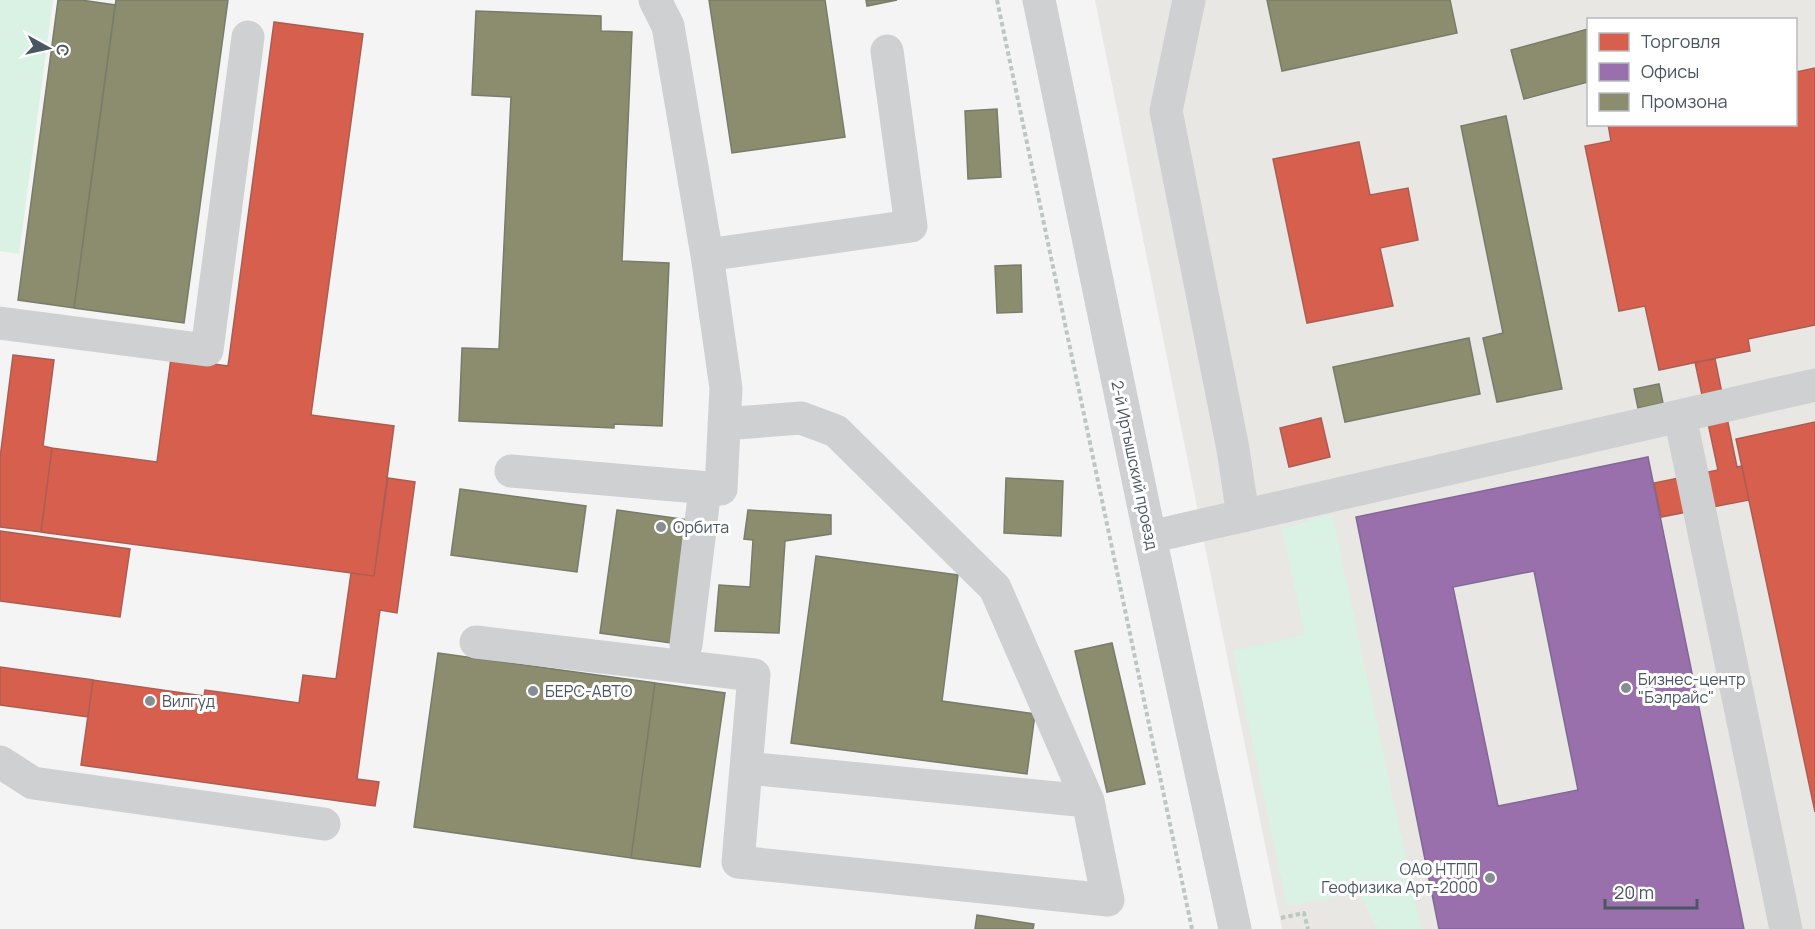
<svg xmlns="http://www.w3.org/2000/svg" width="1815" height="929" font-family="Manrope,sans-serif">
	<style>
		.commercial { fill: #e8e7e3; fill-rule: evenodd }
		.green { fill: #d9f2e3 }
		.shops { fill: #d6604d; stroke: #ac5d53; stroke-width: 1.5 }
		.offices { fill: #9970ab; stroke: #816895; stroke-width: 1.5; fill-rule: evenodd }
		.industry { fill: #8c8c6e; stroke: #787c6a; stroke-width: 1.5 }
		.lines { fill: none; stroke-linecap: round; stroke-linejoin: round }
		.path { stroke: #bcc7c4; stroke-width: 4; stroke-dasharray: 4.5 3; stroke-linecap: butt }
		.minor { stroke: #ced0d2; stroke-width: 33 }
		.poi-dot { fill: #868d94; stroke: #fff; stroke-width: 2 }
		.labels { text-anchor: middle; stroke-width: 6; stroke-linejoin: round; paint-order: stroke }
		.street-label { font-size: 16px; fill: #4a5661; stroke: #fff }
		.poi-label { font-size: 16px; fill: #4a5661; stroke: #fff; text-anchor: start }
	</style>
	<rect width="100%" height="100%" fill="#f4f4f4"/>
	<path class="commercial" d="M1095,0H1815V929H1282ZM1588,20H1796V124H1588Z"/>
	<path class="green" d="M0,0H53L19,254L0,251Z
		M1332,514L1421,929H1379L1374,923L1360,893L1287,906L1233,651L1305,635L1282,529Z"/>
	<path class="shops" d="M274,22L363,34L311,415L394,426L374,576L41,532L52,448L157,462L171,358L228,366Z
		M1815,68V325L1748,339L1750,351L1659,370L1645,306L1619,311L1585,146L1611,141L1608,124H1796V72Z
		M1359,142L1370,195L1408,188L1418,240L1380,248L1393,306L1307,323L1273,159Z
		M13,355L54,360L43,446L52,448L41,532L0,527V458Z
		M1715,359L1737,467L1742,466L1749,500L1661,517L1654,483L1718,470L1695,362Z
		M1321,418L1330,457L1289,467L1280,428Z
		M1815,422V812L1736,439Z
		M388,478L415,482L397,613L380,610L357,779L379,782L375,806L81,765L93,680L204,696L205,690L299,703L303,675L336,679L351,573L374,576Z
		M0,531L130,549L120,617L0,601Z
		M0,667L93,680L88,717L0,705Z"/>
	<path class="offices" d="M1648,457L1744,929H1439L1356,517ZM1534,571L1578,790L1498,806L1453,587Z"/>
	<path class="industry" d="M58,0H81L115,5L74,308L18,300Z
		M116,0H228L184,323L74,308Z
		M709,0H825L845,137L732,153Z
		M866,0H897L867,6Z
		M1267,0H1450L1457,33L1282,71Z
		M476,11L601,16V31L632,32L622,261L669,263L662,426L614,424V428L459,421L462,348L499,349L511,97L472,95Z
		M1588,29V82L1524,99L1511,50Z
		M997,109L1001,177L968,179L965,111Z
		M1506,116L1562,389L1497,402L1483,338L1503,333L1461,126Z
		M1021,265L1022,312L997,313L995,266Z
		M1469,338L1480,394L1345,422L1333,367Z
		M1659,384L1663,403L1638,408L1634,389Z
		M1006,478L1063,481L1061,536L1004,533Z
		M460,489L586,506L577,572L451,555Z
		M617,510L688,520L671,643L600,633Z
		M748,510L831,515V534L785,541L779,633L715,631L719,585L750,587L753,540L744,539Z
		M816,556L958,575L942,701L1035,714L1027,774L791,743Z
		M1112,643L1145,784L1107,792L1075,651Z
		M438,653L655,683L631,858L414,827Z
		M655,683L725,693L700,867L631,858Z
		M977,915L1034,924L1033,929H975Z"/>
	<g class="lines">
		<path class="path" d="M997,0L1192,929
			M1281,918L1304,913L1308,929"/>
		<path class="minor" d="M1039,0L1150,537L1235,929
			M1189,0L1166,111L1233,449L1243,516
			M707,255L911,226L887,51
			M0,323L207,350L248,37
			M1680,416L1786,929
			M511,471L721,489L726,388L707,255L668,26L655,0
			M1150,537L1815,385
			M476,642L754,675L746,768L1088,801L995,588L836,431L801,418L724,424
			M686,645L705,489
			M0,762L33,783L324,824
			M746,768L738,862L1108,900L1088,801"/>
	</g>
	<g class="poi-dot">
		<circle cx="661" cy="527" r="6"/>
		<circle cx="1626" cy="688" r="6"/>
		<circle cx="533" cy="691" r="6"/>
		<circle cx="150" cy="701" r="6"/>
		<circle cx="1490" cy="878" r="6"/>
	</g>
	<g class="labels">
		<g class="street-label">
			<text transform="translate(1135 465) rotate(78)" y="6">2-й Иртышский проезд</text>
		</g>
		<g class="poi-label">
			<text x="673" y="533">Орбита</text>
			<text x="1638" y="685">Бизнес-центр<tspan x="1638" dy="18">"Бэлрайс"</tspan></text>
			<text x="545" y="697">БЕРС-АВТО</text>
			<text x="162" y="707">Вилгуд</text>
			<text x="1478" y="875" text-anchor="end">ОАО НТПП<tspan x="1478" dy="18">Геофизика Арт-2000</tspan></text>
		</g>
	</g>
	<rect x="1587" y="18" width="210" height="108" fill="#ffffff" stroke="#b7bbc0" stroke-width="1.5"/>
	<rect x="1599" y="33" width="30" height="18" fill="#d6604d" stroke="#b7bbc0" stroke-width="1.5"/>
	<text x="1641" y="48" font-size="18" fill="#4a5661">Торговля</text>
	<rect x="1599" y="63" width="30" height="18" fill="#9970ab" stroke="#b7bbc0" stroke-width="1.5"/>
	<text x="1641" y="78" font-size="18" fill="#4a5661">Офисы</text>
	<rect x="1599" y="93" width="30" height="18" fill="#8c8c6e" stroke="#b7bbc0" stroke-width="1.5"/>
	<text x="1641" y="108" font-size="18" fill="#4a5661">Промзона</text>
	<g transform="translate(48 48) rotate(98)" stroke="#ffffff" stroke-width="4.5" paint-order="stroke">
	<path d="M0-4.5L10 22L0 15L-10 22Z" fill="#4a5661"/>
	<text y="-9" font-size="16" font-weight="bold" text-anchor="middle" fill="#4a5661">С</text>
	</g>
	<path d="M1605 899v9h92v-9" fill="none" stroke="#4a5661" stroke-width="3"/>
	<text x="1614" y="899" font-size="18" fill="#4a5661" stroke="#ffffff" stroke-width="4.5" paint-order="stroke">20 m</text>
</svg>
